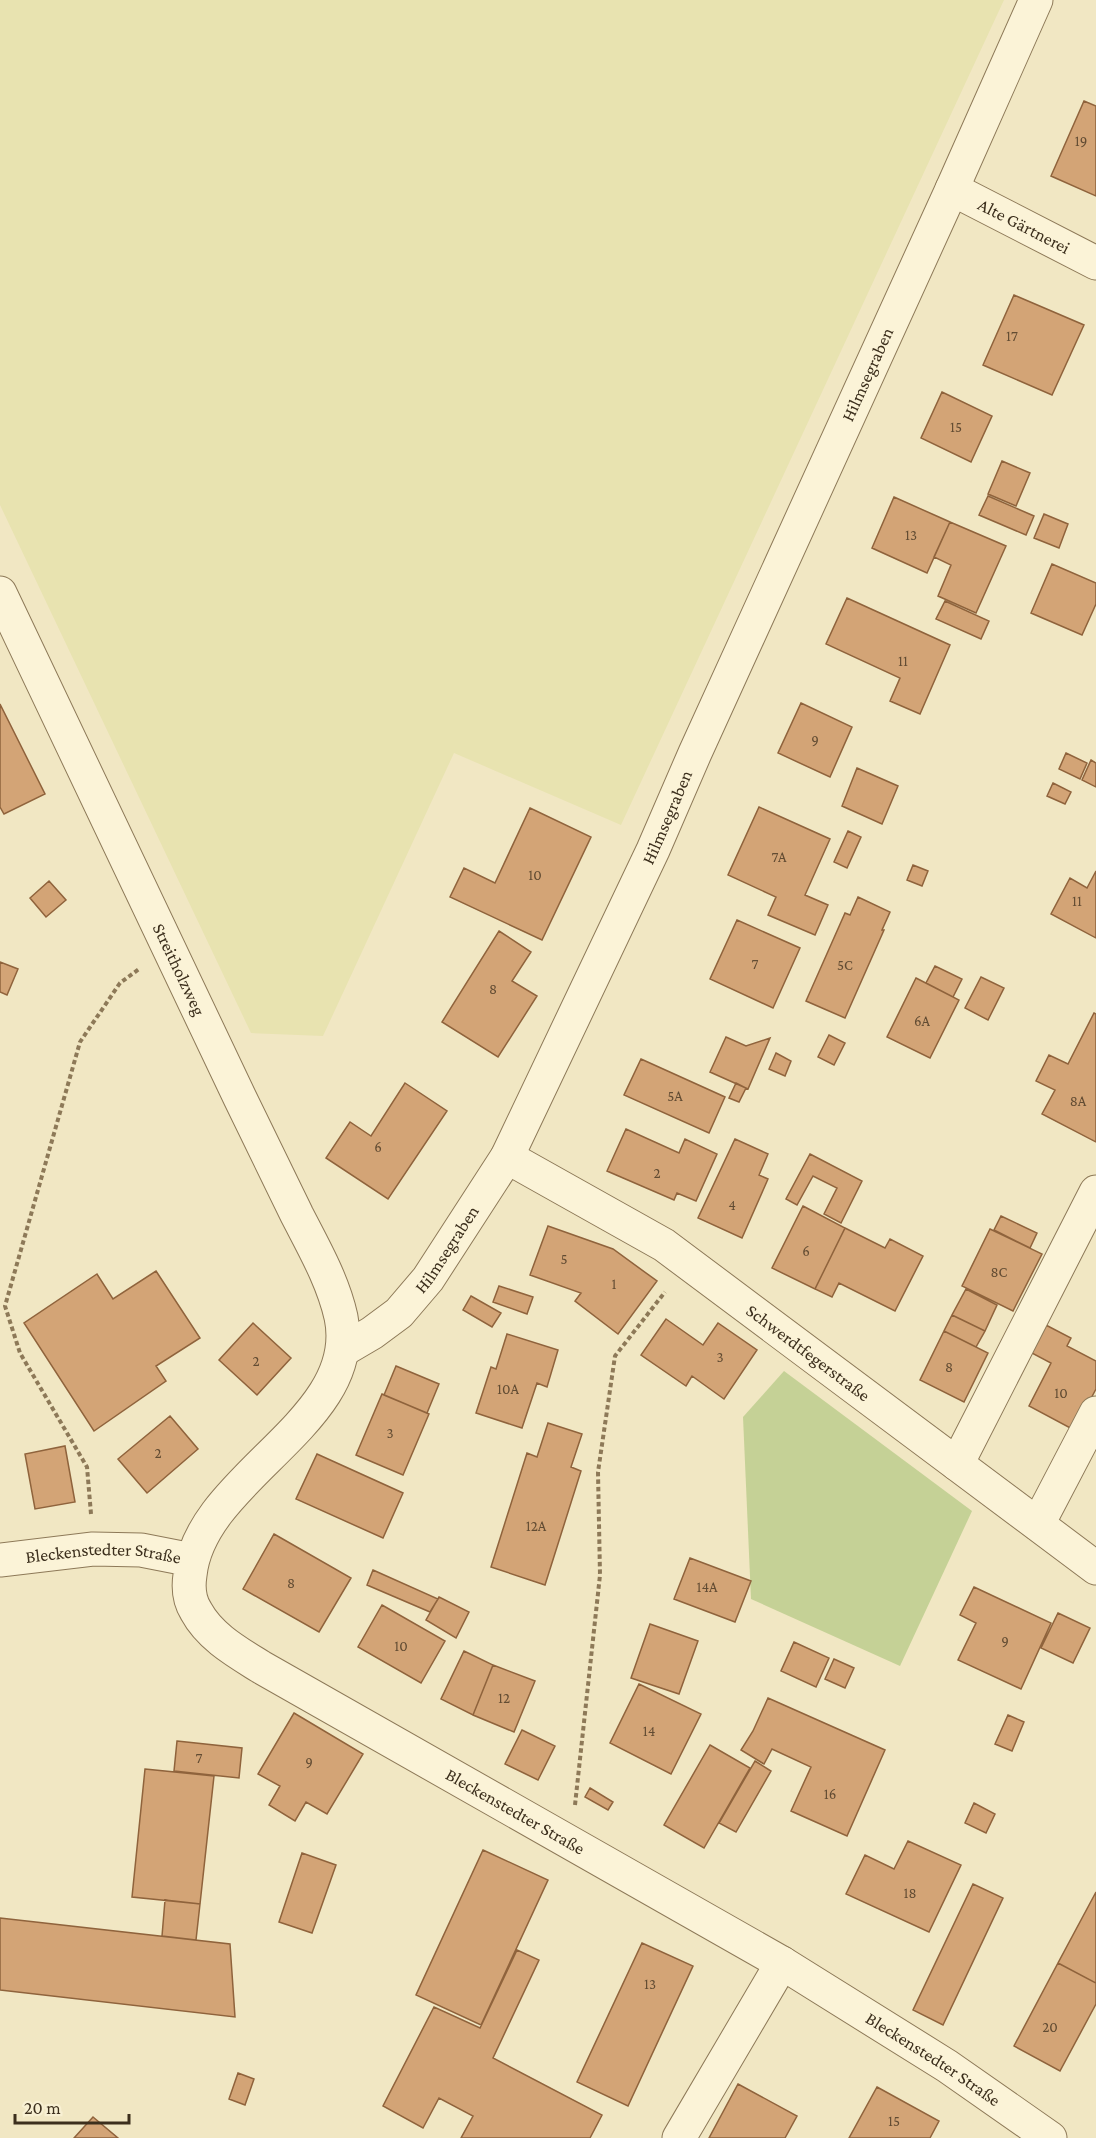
<svg xmlns="http://www.w3.org/2000/svg" width="1096" height="2138" font-family="'Crimson Pro',serif">
	<style>
		.farmland { fill: #e8e3b0 }
		.green { fill: #c5d196 }
		.building { fill: #d3a476; stroke: #8f633c; stroke-width: 1.5 }
		.lines { fill: none; stroke-linecap: round; stroke-linejoin: round }
		.minor-casing { stroke: #8d7958; stroke-width: 35 }
		.path { stroke: #8d7958; stroke-width: 4; stroke-dasharray: 4.5 3; stroke-linecap: butt }
		.minor { stroke: #fbf3d7; stroke-width: 33 }
		.labels { text-anchor: middle; stroke-width: 5; stroke-linejoin: round; paint-order: stroke }
		.number-label { font-size: 15px; fill: #624c33 }
		.street-label { font-size: 18px; fill: #3c2f1d; stroke: #f8f0d3 }
	</style>
	<rect width="100%" height="100%" fill="#f1e7c3"/>
	<path class="farmland" d="M0,0H1004L621,825L454,753L323,1036L251,1033L0,505Z"/>
	<path class="green" d="M784,1371L972,1511L900,1666L751,1599L743,1417Z"/>
	<path class="building" d="M1084,101L1096,106V196L1051,176Z
		M1014,295L1084,325L1052,395L983,365Z
		M942,392L992,416L971,462L921,438Z
		M1002,461L1030,473L1016,506L988,494Z
		M988,496L1034,516L1026,535L979,515Z
		M894,497L950,522L927,573L872,548Z
		M1044,514L1068,524L1059,548L1034,538Z
		M950,522L1006,546L976,613L938,596L951,565L934,557Z
		M1052,564L1096,583V604L1082,635L1031,613Z
		M847,598L950,645L920,714L890,701L900,678L826,644Z
		M945,601L989,621L981,639L936,619Z
		M801,703L852,727L830,777L778,753Z
		M0,704L45,794L4,814L0,807Z
		M1066,753L1087,763L1080,779L1059,769Z
		M1091,760L1096,763V787L1082,780Z
		M857,768L898,786L882,824L842,806Z
		M1053,783L1071,792L1065,804L1047,796Z
		M759,807L830,839L805,895L828,905L815,935L768,915L776,897L728,875Z
		M530,808L591,837L542,940L450,897L464,868L495,883Z
		M848,831L861,837L847,868L834,862Z
		M913,865L928,871L922,886L907,880Z
		M1096,871V938L1051,914L1070,878L1087,888Z
		M49,881L66,900L46,917L30,898Z
		M858,897L890,912L882,930H884L845,1018L806,1001L845,913L850,915Z
		M737,920L800,948L773,1008L710,979Z
		M499,931L531,952L512,981L537,996L498,1057L442,1022Z
		M0,962L18,969L7,995L0,992Z
		M935,966L962,979L953,997L926,983Z
		M981,977L1004,988L988,1020L965,1008Z
		M916,978L959,1000L930,1058L887,1037Z
		M1094,1013L1096,1014V1142L1042,1114L1055,1090L1036,1081L1049,1055L1068,1064Z
		M829,1035L845,1043L834,1065L818,1057Z
		M726,1037L746,1046L770,1038L748,1089L710,1072Z
		M776,1053L791,1061L785,1076L769,1069Z
		M641,1059L725,1097L709,1133L624,1095Z
		M405,1083L447,1111L388,1199L326,1158L350,1122L371,1136Z
		M736,1083L746,1088L739,1102L729,1098Z
		M626,1129L679,1153L685,1139L717,1154L696,1201L677,1193L674,1200L607,1171Z
		M735,1139L768,1154L759,1175L768,1179L742,1238L698,1218Z
		M810,1154L862,1181L841,1223L824,1214L837,1188L813,1176L797,1205L786,1199Z
		M803,1206L845,1228L815,1289L772,1268Z
		M1001,1216L1037,1233L1030,1248L994,1230Z
		M548,1226L613,1249L657,1281L618,1334L575,1301L581,1293L530,1275Z
		M845,1228L885,1248L890,1239L923,1256L895,1311L839,1283L832,1297L815,1289Z
		M990,1229L1042,1254L1013,1311L962,1286Z
		M156,1271L200,1338L156,1366L166,1381L94,1431L24,1323L97,1274L113,1299Z
		M499,1286L533,1297L527,1314L493,1302Z
		M966,1289L997,1305L985,1331L952,1315Z
		M471,1296L501,1313L492,1327L463,1310Z
		M952,1315L985,1331L976,1347L944,1331Z
		M666,1319L703,1345L718,1323L757,1350L724,1399L692,1376L686,1386L641,1355Z
		M253,1323L291,1358L257,1395L219,1360Z
		M1042,1323L1071,1338L1067,1346L1096,1361V1389L1074,1430L1029,1406L1051,1363L1028,1351Z
		M944,1331L988,1353L964,1402L920,1380Z
		M507,1334L558,1350L547,1387L537,1383L522,1428L476,1413L491,1367L496,1369Z
		M396,1366L439,1384L427,1413L384,1395Z
		M382,1394L429,1414L403,1475L356,1455Z
		M170,1416L198,1449L147,1493L118,1459Z
		M548,1423L582,1434L571,1467L581,1471L545,1585L491,1567L527,1453L537,1457Z
		M65,1446L75,1502L35,1509L25,1454Z
		M317,1454L403,1493L383,1538L296,1499Z
		M274,1534L351,1578L319,1632L243,1589Z
		M690,1558L751,1581L735,1622L674,1599Z
		M373,1570L438,1599L430,1612L367,1585Z
		M974,1587L1051,1623L1021,1689L958,1660L976,1623L960,1615Z
		M439,1597L469,1612L456,1638L426,1620Z
		M382,1605L445,1641L421,1683L358,1647Z
		M1058,1613L1090,1628L1073,1663L1041,1648Z
		M650,1624L698,1641L679,1694L631,1678Z
		M794,1642L829,1658L816,1687L781,1671Z
		M464,1651L493,1665L473,1715L441,1699Z
		M834,1659L854,1668L845,1688L825,1679Z
		M493,1665L535,1681L514,1732L473,1715Z
		M639,1684L701,1714L671,1774L610,1743Z
		M768,1698L885,1750L847,1836L791,1811L811,1767L772,1749L764,1764L741,1750L753,1731Z
		M294,1713L363,1754L327,1814L306,1802L295,1821L269,1805L280,1786L258,1774Z
		M1008,1715L1024,1722L1012,1751L995,1744Z
		M522,1730L555,1746L538,1780L505,1764Z
		M177,1741L242,1748L239,1778L174,1771Z
		M710,1745L750,1768L704,1848L664,1825Z
		M755,1761L771,1771L736,1832L719,1823Z
		M145,1769L214,1776L200,1904L132,1897Z
		M590,1788L613,1802L608,1810L585,1797Z
		M974,1803L995,1814L986,1833L965,1823Z
		M908,1841L961,1865L929,1932L846,1894L865,1855L894,1869Z
		M483,1850L548,1880L481,2025L416,1995Z
		M302,1853L336,1865L312,1933L279,1922Z
		M973,1884L1003,1898L943,2025L913,2010Z
		M1096,1892V1983L1058,1963Z
		M165,1900L200,1904L196,1940L162,1936Z
		M0,1918L230,1944L235,2017L0,1990Z
		M642,1943L693,1966L628,2106L577,2082Z
		M517,1950L539,1960L493,2058L602,2115L590,2138H461L473,2116L439,2098L423,2128L383,2106L434,2007L480,2028Z
		M1058,1963L1096,1983V2004L1060,2071L1014,2046Z
		M238,2073L254,2079L245,2105L229,2099Z
		M738,2084L797,2116L785,2138H709Z
		M877,2087L939,2121L930,2138H849Z
		M93,2117L118,2138H74Z"/>
	<g class="lines">
		<g class="minor-casing">
			<g id="minor">
				<path id="s1" d="M952,189L1096,263"/>
				<path id="s2" d="M0,593C80,761 160,929 240,1098C259,1137 278,1176 297,1215C314,1248 333,1281 341,1317C363,1422 200,1476 190,1575C188,1588 189,1600 196,1611C210,1637 237,1652 261,1667L782,1963L947,2066L1050,2138"/>
				<path id="s3" d="M507,1157L664,1245L1096,1568"/>
				<path id="s4" d="M343,1350L372,1333L399,1313L428,1279L507,1157L653,850L695,753L952,189L1036,0"/>
				<path d="M957,1464L1096,1192"/>
				<path d="M1038,1524L1096,1413"/>
				<path id="s5" d="M0,1560L93,1549L141,1550L192,1560"/>
				<path d="M679,2138L782,1963"/>
			</g>
		</g>
		<path class="path" d="M91,1514L87,1467L20,1353L5,1306L80,1042L120,983L139,969
			M575,1805L600,1575L598,1472L615,1356L665,1292"/>
		<use href="#minor" class="minor"/>
	</g>
	<g class="labels">
		<g class="number-label">
			<text x="1081" y="146">19</text>
			<text x="1012" y="341">17</text>
			<text x="956" y="432">15</text>
			<text x="911" y="540">13</text>
			<text x="903" y="666">11</text>
			<text x="815" y="745">9</text>
			<text x="779" y="862">7A</text>
			<text x="535" y="880">10</text>
			<text x="1077" y="906">11</text>
			<text x="755" y="969">7</text>
			<text x="845" y="970">5C</text>
			<text x="493" y="994">8</text>
			<text x="922" y="1026">6A</text>
			<text x="675" y="1101">5A</text>
			<text x="1078" y="1106">8A</text>
			<text x="378" y="1152">6</text>
			<text x="657" y="1178">2</text>
			<text x="732" y="1210">4</text>
			<text x="806" y="1256">6</text>
			<text x="564" y="1264">5</text>
			<text x="999" y="1277">8C</text>
			<text x="614" y="1289">1</text>
			<text x="720" y="1362">3</text>
			<text x="256" y="1366">2</text>
			<text x="949" y="1372">8</text>
			<text x="508" y="1394">10A</text>
			<text x="1061" y="1398">10</text>
			<text x="390" y="1438">3</text>
			<text x="158" y="1458">2</text>
			<text x="536" y="1531">12A</text>
			<text x="291" y="1588">8</text>
			<text x="707" y="1592">14A</text>
			<text x="1005" y="1646">9</text>
			<text x="401" y="1651">10</text>
			<text x="504" y="1703">12</text>
			<text x="649" y="1736">14</text>
			<text x="199" y="1763">7</text>
			<text x="309" y="1767">9</text>
			<text x="830" y="1799">16</text>
			<text x="910" y="1898">18</text>
			<text x="650" y="1989">13</text>
			<text x="1050" y="2032">20</text>
			<text x="894" y="2126">15</text>
		</g>
		<g class="street-label">
			<text dy="6" stroke="none"><textPath href="#s1" startOffset="81">Alte Gärtnerei</textPath></text>
			<text dy="6" stroke="none"><textPath href="#s4" startOffset="1119">Hilmsegraben</textPath></text>
			<text dy="6" stroke="none"><textPath href="#s4" startOffset="633">Hilmsegraben</textPath></text>
			<text dy="6" stroke="none"><textPath href="#s2" startOffset="417">Streitholzweg</textPath></text>
			<text dy="6" stroke="none"><textPath href="#s4" startOffset="147">Hilmsegraben</textPath></text>
			<text dy="6" stroke="none"><textPath href="#s3" startOffset="360">Schwerdtfegerstraße</textPath></text>
			<text dy="6" stroke="none"><textPath href="#s5" startOffset="104">Bleckenstedter Straße</textPath></text>
			<text dy="6" stroke="none"><textPath href="#s2" startOffset="1527">Bleckenstedter Straße</textPath></text>
			<text dy="6" stroke="none"><textPath href="#s2" startOffset="2013">Bleckenstedter Straße</textPath></text>
		</g>
	</g>
	<path d="M15 2114v9h114v-9" fill="none" stroke="#3c2f1d" stroke-width="3"/>
	<text x="24" y="2114" font-size="18" fill="#3c2f1d" stroke="#f8f0d3" stroke-width="4.5" paint-order="stroke">20 m</text>
</svg>
